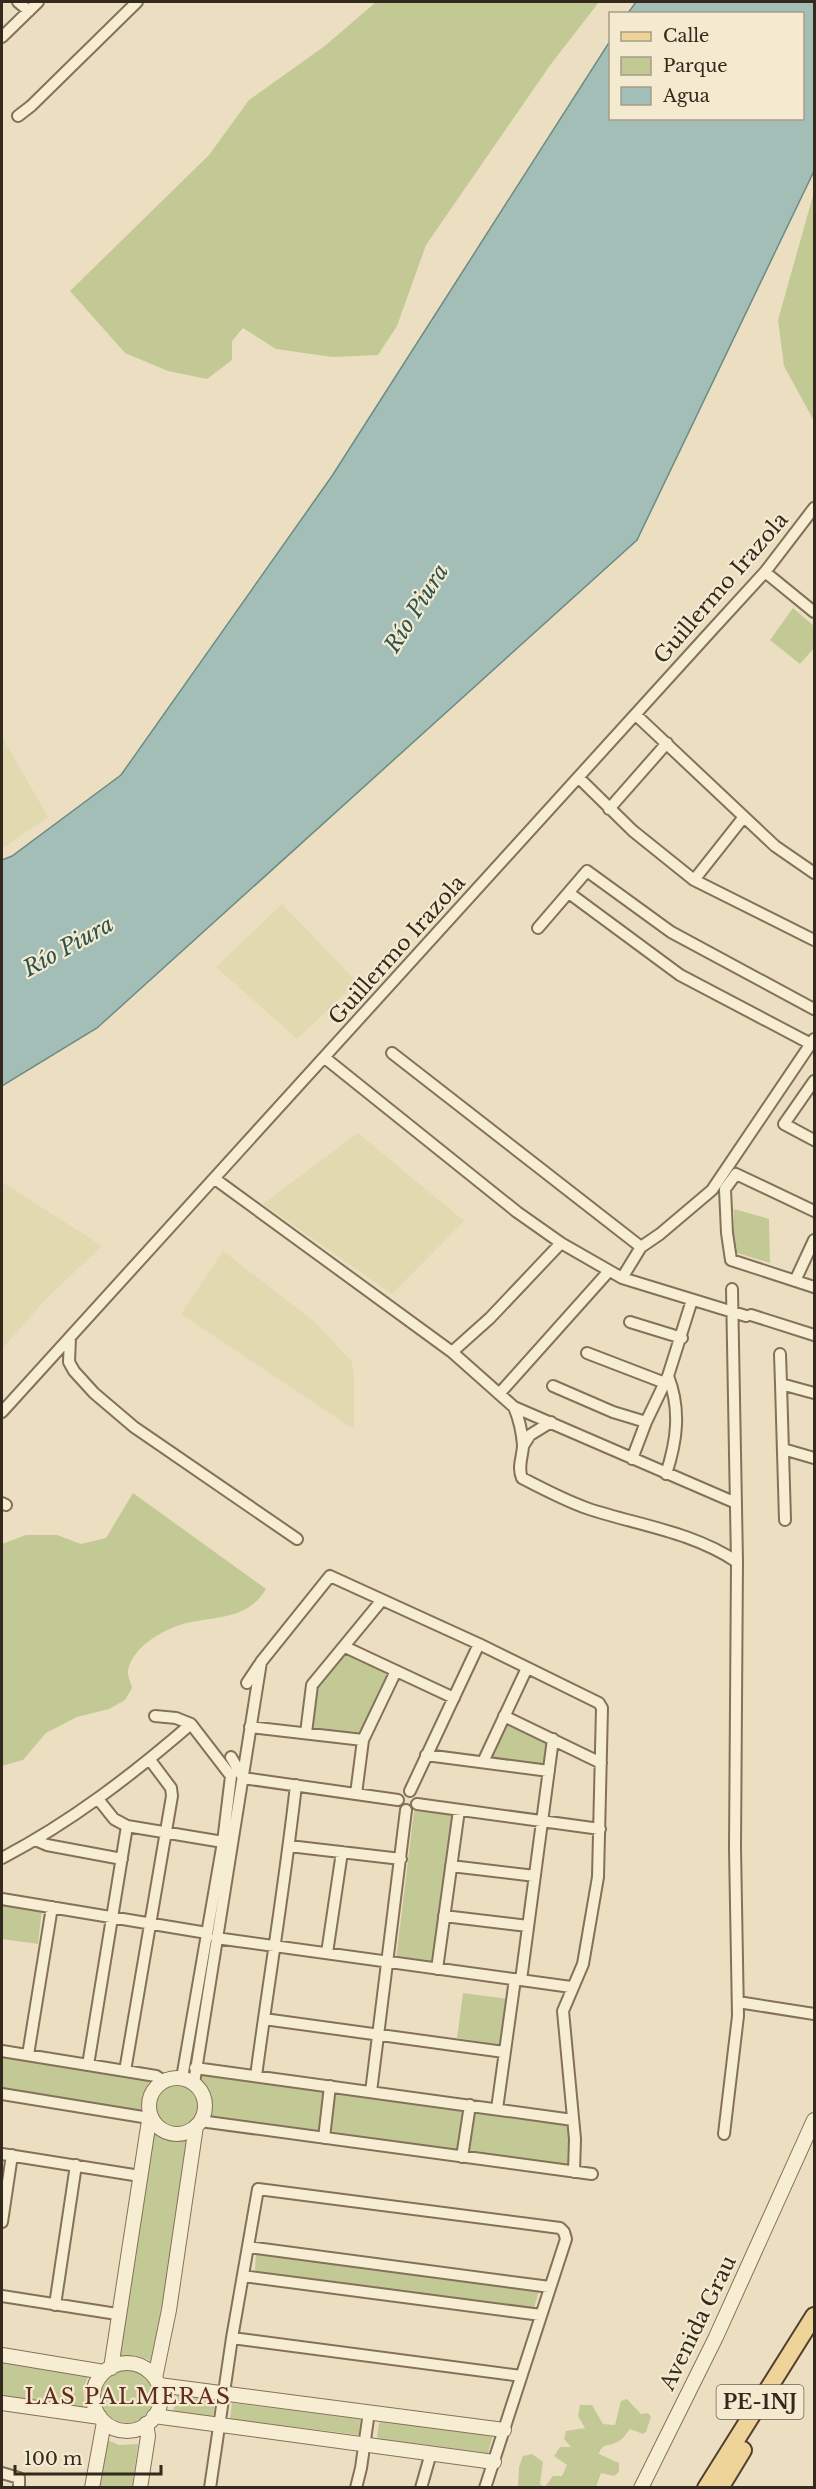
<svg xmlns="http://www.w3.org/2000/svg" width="816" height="2489" font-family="'Libre Baskerville',serif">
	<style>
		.farmland { fill: #e1d9af }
		.green { fill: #c3c995 }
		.water { fill: #a3beb7; stroke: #6b8b84; stroke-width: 1.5 }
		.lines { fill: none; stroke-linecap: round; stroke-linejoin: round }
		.minor-casing { stroke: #847159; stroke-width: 14 }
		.tertiary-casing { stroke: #847159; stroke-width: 16 }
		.primary-casing { stroke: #523f2e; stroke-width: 20 }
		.minor { stroke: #f7edd3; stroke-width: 10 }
		.tertiary { stroke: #f7edd3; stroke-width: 14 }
		.primary { stroke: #eed499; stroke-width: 16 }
		.labels { text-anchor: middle; stroke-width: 4.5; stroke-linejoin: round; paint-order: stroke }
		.shield { fill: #f4ead0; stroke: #6e6353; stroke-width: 1.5 }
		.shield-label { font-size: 20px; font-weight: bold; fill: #34291d }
		.street-label { font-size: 21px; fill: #34291d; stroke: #f4ead0 }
		.water-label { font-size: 22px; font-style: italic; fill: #2d5452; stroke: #f4ead0 }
		.neighbourhood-label { font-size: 22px; letter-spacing: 1.5px; fill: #5f2c1e; stroke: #f4ead0 }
	</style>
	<rect width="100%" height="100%" fill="#ecdfc1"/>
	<path class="farmland" d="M2,737L48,817L2,849Z
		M282,904L357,982L297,1039L216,967Z
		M358,1133L464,1221L392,1294L263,1204Z
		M2,1182L102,1246L45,1300L2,1349Z
		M223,1251L315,1322L352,1362L354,1376V1429L181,1314Z"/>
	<path class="green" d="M376,2H599L551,64L426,245L397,326L378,355L332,357L276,349L243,328L232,341V360L207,379L168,371L125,353L70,291L209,155L249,100L326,45Z
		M814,192V421L784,366L778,320Z
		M793,608L814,626V648L800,664L770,640Z
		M734,1209L769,1219L770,1263L734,1252Z
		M133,1493L266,1589C247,1621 214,1616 183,1624C162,1630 133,1647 128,1670C127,1675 131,1683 132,1688L125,1700L109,1709L77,1717L46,1733L23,1760L2,1766V1544L26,1535H57L81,1544L106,1538Z
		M345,1652L391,1673L363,1736L311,1730L318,1686Z
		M506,1721L550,1741L547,1766L489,1759Z
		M414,1811L454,1815L434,1964L396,1959Z
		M2,1902L42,1909L38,1944L2,1939Z
		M463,1993L508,1999L502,2045L457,2038Z
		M2,2056L150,2080L140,2112L2,2088Z
		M198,2074L571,2124L570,2166L208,2116L210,2101L198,2080Z
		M154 2106a23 23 0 1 1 46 0a23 23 0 1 1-46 0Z
		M159,2133L180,2138H188L155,2364L151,2365L149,2360L135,2355L120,2357V2360L116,2358L153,2134Z
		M259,2253L538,2290L539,2291L534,2308L257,2271L255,2269L256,2254Z
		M2,2360L89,2374L83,2389L86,2410L2,2397Z
		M100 2396a27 27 0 1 1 54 0a27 27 0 1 1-54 0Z
		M177,2395L213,2399L215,2402L213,2415L210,2417L173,2412Z
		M627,2399L641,2414L648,2413L651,2417L646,2432L643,2434L630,2429C626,2434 622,2441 615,2443C607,2447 602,2443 599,2454L619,2463V2472L614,2476L601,2473L596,2487H545L553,2476H562L567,2465L554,2456L560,2447H571L564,2439L566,2431L585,2428L578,2416L580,2405H592L603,2424L615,2425L621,2401Z
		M232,2403L360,2419L359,2435L230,2419Z
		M382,2421L493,2435L488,2453L380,2439L377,2437L379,2423Z
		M103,2438L119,2445L138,2444L132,2487L95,2488Z
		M532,2454L543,2462L540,2484L544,2487H518L519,2467L523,2456Z"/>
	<path class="water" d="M636,2H814V171L637,540L97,1028L2,1086V860L12,856L121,775L332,476L610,41V118H802V14L628,13Z"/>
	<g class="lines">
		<g class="minor-casing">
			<path id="minor" d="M18,2L29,11
				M2,37L38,2
				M18,116L31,106L137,2
				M765,572L814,612
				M636,715L775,846L814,873
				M579,778L633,831L694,880L814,940
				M609,809L667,743
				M694,880L743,818
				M569,893L680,975L811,1044
				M538,928L587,871L671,932L814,1009
				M325,1058L517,1212L561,1243L622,1278L641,1247L392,1053
				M814,1081L784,1124L814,1140
				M215,1179L452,1352L514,1407L736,1503
				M814,1211L736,1174L725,1189L727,1233L731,1260L814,1287
				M641,1247L660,1234L712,1190L814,1039
				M622,1278L746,1316
				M795,1281L814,1240
				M751,1315L814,1335
				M630,1322L682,1338
				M70,1338L69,1362L74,1371L94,1393L134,1427L297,1539
				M452,1352L490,1318L561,1243
				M587,1353L665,1383
				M780,1354L781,1384
				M553,1386L613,1412L646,1422
				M499,1394L609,1271
				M514,1407C519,1419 522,1431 523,1445C523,1456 517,1467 522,1478C543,1489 566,1501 589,1509C638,1525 693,1532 737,1562
				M2,1412L711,631L765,572L814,508
				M523,1446L530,1435L551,1422
				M783,1449L814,1458
				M632,1459L646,1422L668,1376L692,1300
				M666,1474C677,1441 681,1409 668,1376
				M2,1503L6,1505
				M785,1520L781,1384L814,1393
				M345,1647L454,1698
				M247,1683L259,1665
				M155,1716L176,1718L191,1724L231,1776L223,1842L182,2078
				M504,1716L601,1763
				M250,1727L363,1740
				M306,1733L312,1685L382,1600
				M426,1755L549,1771
				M231,1757L243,1778L398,1800
				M483,1762L527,1668
				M410,1791L479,1644
				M356,1794L363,1740L396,1671
				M417,1804L600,1829
				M127,1826L223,1842
				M35,1840L47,1845L122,1859
				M289,1846L401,1859
				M2,1858C71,1822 132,1775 191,1724
				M451,1866L535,1876
				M2,1899L207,1933
				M444,1916L528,1926
				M216,1938L571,1987
				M327,1953L342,1852
				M437,1969L459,1810
				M521,1980L553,1739
				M738,2002L814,2014
				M264,2019L504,2052
				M2,2051L156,2076L164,2081
				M28,2055L52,1907
				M88,2065L127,1826L114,1819L98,1799
				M195,2068L573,2120
				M125,2071L172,1796L171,1788L150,1760
				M256,2076C269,1979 285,1883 296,1785
				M194,2083L261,1662L330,1576L479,1644L599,1703L602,1708L598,1877L583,1964L563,2011L575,2139L574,2172
				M371,2092L406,1810
				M2,2094L149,2118
				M497,2109L515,1979
				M200,2121L592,2174
				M724,2134L738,2016L735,1848L737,1562L732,1289
				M324,2138L330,2086
				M2,2154L140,2176
				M462,2157L470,2105
				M2,2222L12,2155
				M248,2247L550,2287
				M243,2276L541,2315
				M2,2296L117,2314
				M55,2305L76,2165
				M232,2338L521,2376
				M2,2473L19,2478V2488
				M210,2488L232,2338L258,2189L560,2228L564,2232L566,2239L485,2488
				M356,2488L361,2468L369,2412
				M421,2488L431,2453"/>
		</g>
		<g class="tertiary-casing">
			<path id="tertiary" d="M149 2106a28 28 0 1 1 56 0a28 28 0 1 1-56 0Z
				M2,2355L104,2372
				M93 2397a34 34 0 1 1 68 0a34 34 0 1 1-68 0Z
				M111,2368L150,2114
				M155,2378L169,2310L196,2126
				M159,2385L504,2430
				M2,2403L100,2417
				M154,2416L494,2462
				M92,2488L104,2422
				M140,2488L148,2436L146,2424
				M641,2488L716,2337L814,2120"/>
		</g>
		<g class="primary-casing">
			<path id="primary" d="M706,2488L814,2316
				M720,2488L743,2450"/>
		</g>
		<use href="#minor" class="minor"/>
		<use href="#tertiary" class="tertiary"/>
		<use href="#primary" class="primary"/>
	</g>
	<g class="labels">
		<rect class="shield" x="716.5" y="2385" width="87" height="34" rx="4.5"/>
		<g class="shield-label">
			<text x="760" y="2409">PE-1NJ</text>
		</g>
		<g class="street-label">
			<text transform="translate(721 588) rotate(-49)" y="7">Guillermo Irazola</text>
			<text transform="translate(397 950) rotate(-48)" y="7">Guillermo Irazola</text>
			<text transform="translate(698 2323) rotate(-64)" y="7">Avenida Grau</text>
		</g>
		<g class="water-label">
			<text transform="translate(416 608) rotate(-58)" y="8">Río Piura</text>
			<text transform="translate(68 946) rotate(-29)" y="8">Río Piura</text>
		</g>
		<g class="neighbourhood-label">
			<text x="128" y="2404">LAS PALMERAS</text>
		</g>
	</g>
	<rect width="816" height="2489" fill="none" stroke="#34291d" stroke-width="6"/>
	<rect x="609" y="12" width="195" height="108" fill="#f4ead0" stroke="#a79d88" stroke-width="1.5"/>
	<rect x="621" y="32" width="30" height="9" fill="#eed499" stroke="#a79d88" stroke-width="1.5"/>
	<text x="663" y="42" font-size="18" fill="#34291d">Calle</text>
	<rect x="621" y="57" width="30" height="18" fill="#c3c995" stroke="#a79d88" stroke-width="1.5"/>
	<text x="663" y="72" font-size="18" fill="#34291d">Parque</text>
	<rect x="621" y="87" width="30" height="18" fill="#a3beb7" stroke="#a79d88" stroke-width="1.5"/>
	<text x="663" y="102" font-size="18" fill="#34291d">Agua</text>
	<path d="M15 2465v9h146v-9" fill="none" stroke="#34291d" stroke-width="3"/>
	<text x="24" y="2465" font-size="18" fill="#34291d" stroke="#f4ead0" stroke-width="4.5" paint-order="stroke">100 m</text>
</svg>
